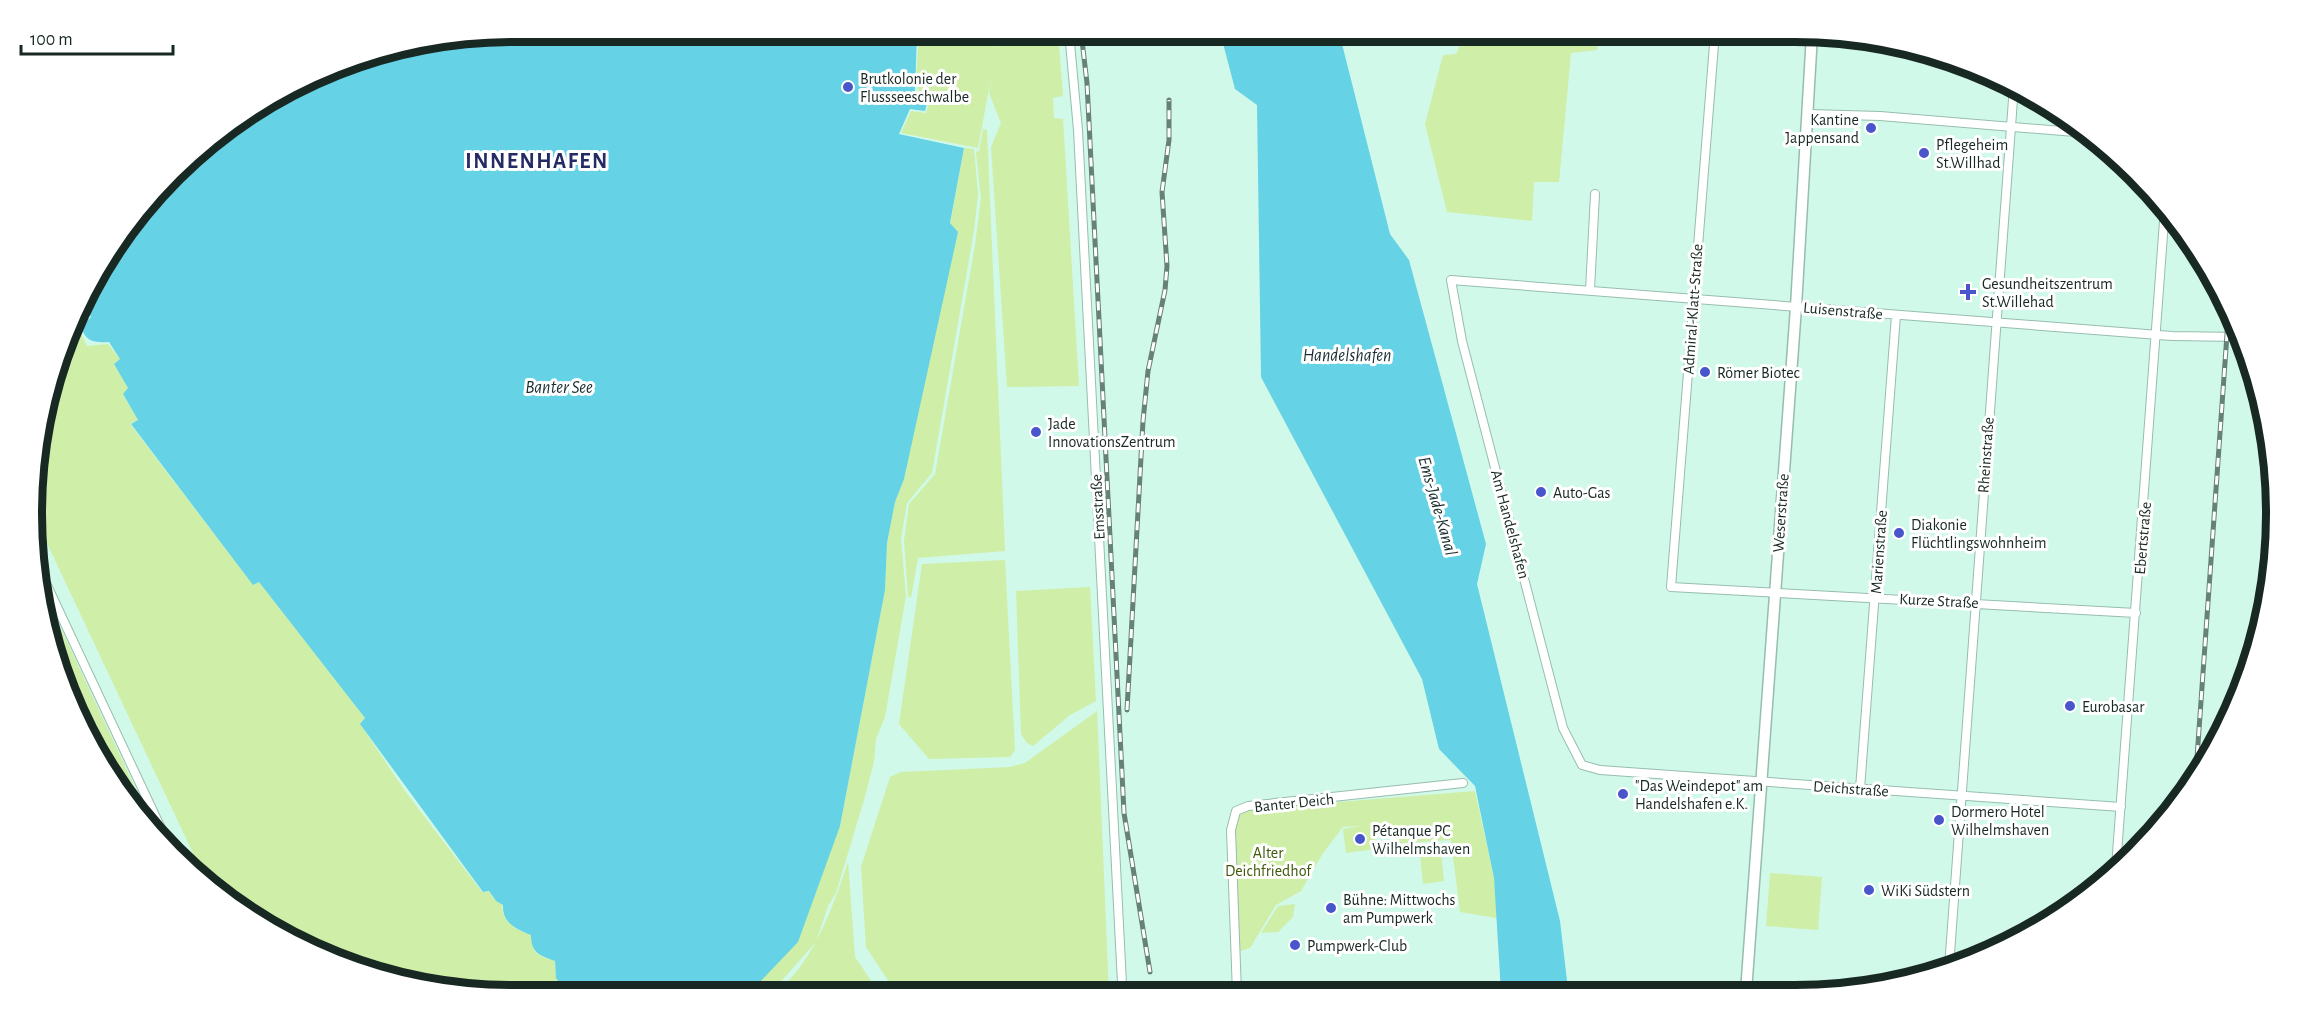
<svg xmlns="http://www.w3.org/2000/svg" width="2308" height="1027" font-family="'Alegreya Sans',sans-serif">
	<style>
		.green { fill: #cfeea7 }
		.water { fill: #65d2e5 }
		.lines { fill: none; stroke-linecap: round; stroke-linejoin: round }
		.minor-casing { stroke: #97bdae; stroke-width: 10 }
		.tertiary-casing { stroke: #97bdae; stroke-width: 13 }
		.minor { stroke: #fff; stroke-width: 8 }
		.tertiary { stroke: #fff; stroke-width: 10 }
		.rail-casing { stroke: #678177; stroke-width: 5 }
		.rail { stroke: #fff; stroke-width: 3; stroke-dasharray: 9; stroke-linecap: butt }
		.poi-dot { fill: #4955ca; stroke: #fff; stroke-width: 2 }
		.labels { text-anchor: middle; stroke-width: 6; stroke-linejoin: round; paint-order: stroke }
		.poi-label { font-size: 16px; fill: #182822; stroke: #fff; text-anchor: start }
		.street-label { font-size: 16px; fill: #182822; stroke: #fff }
		.park-label { font-size: 16px; fill: #3f5908; stroke: #fff }
		.water-label { font-size: 18px; font-style: italic; fill: #1a2e31; stroke: #fff }
		.district-label { font-size: 22px; font-weight: bold; letter-spacing: 1.5px; fill: #252c65; stroke: #fff }
		.rim { fill: none; stroke: #182822; stroke-width: 8 }
	</style>
	<rect width="100%" height="100%" fill="#d1f9e9"/>
	<path class="green" d="M919,32H998L996,48L999,32H1058L1063,96L1053,98L1054,118L1063,119L1079,386L1007,387L991,147L1001,123L989,93L991,78L978,148L901,133L911,111L926,113L931,95L918,91L916,80Z
		M1487,32H1599L1597,50L1571,53L1559,182H1534L1532,221L1447,212L1425,124L1443,55L1456,54L1464,36Z
		M983,129L987,130L1005,551L918,558L911,598L908,596L904,541L909,504L935,474L975,245L981,198L976,152L979,151Z
		M964,148L974,149L978,194L974,231L932,473L907,503L901,539L906,596L885,717L876,739L874,762L864,800L836,893L828,906L816,942L776,987L764,995H725L759,983L840,826L885,590L887,543L895,502L904,479Z
		M84,305L89,318L77,326L87,346L108,344L120,359L114,364L128,388L123,395L138,420L130,424L253,585L259,582L365,718L360,724L405,791L482,892H489L496,901L502,905C502,923 516,930 531,935C531,954 539,956 555,961L556,978L566,995H514L358,970L273,931L208,885L37,522L41,420Z
		M1005,560L1015,750L1010,757L929,759L899,724L922,564Z
		M36,575L151,822L96,754L57,669Z
		M1090,587L1096,701L1070,715L1033,746L1027,743L1021,734L1016,591Z
		M1097,711L1109,994H897L866,947L861,867L890,777L901,772L1010,767L1025,763Z
		M1475,791L1494,878L1497,918L1460,912L1451,840L1392,844L1387,824L1374,825L1376,849L1346,853L1343,829L1361,826L1343,827L1323,853L1301,891L1276,905L1250,948L1240,951L1233,832L1239,814L1251,809Z
		M1440,843L1444,881L1423,884L1419,845Z
		M848,862L855,957L880,994L769,995C809,976 835,902 848,862Z
		M1770,873L1822,877L1818,930L1766,926Z
		M1295,904L1293,917L1278,932L1261,933L1278,906Z"/>
	<path class="water" d="M514,32H917L915,92L929,95L925,111L910,109L899,134L964,148L950,223L958,232L904,479L895,502L887,543L885,590L840,826L798,942L759,983L725,995H567L556,978L555,961C539,955 531,953 531,935C516,929 502,923 503,905L496,901L489,891L483,892L360,724L365,718L259,582L253,585L131,424L138,420L123,394L128,388L114,364L120,359L109,342C95,343 85,342 81,326L91,317L84,305L96,272L196,151L273,96L358,57Z
		M1220,32H1339L1390,234L1409,260L1486,544L1477,584L1560,921L1568,989L1519,992V990L1501,992L1494,878L1475,786L1439,749L1422,679L1261,377L1257,105L1235,89Z"/>
	<g class="lines">
		<g class="minor-casing">
			<path id="minor" d="M1069,32L1078,130L1122,983L1120,994
				M1715,32L1671,587L2136,613
				M1809,114L1880,116L2087,133
				M1590,290L1595,194
				M36,562L167,841
				M1860,789L1896,315
				M2121,807L1600,770L1582,765L1563,728L1462,341L1451,280L2172,336L2240,337
				M2116,867L2165,208
				M1949,967L2014,86
				M1237,993L1231,830L1236,811L1248,806L1463,783"/>
		</g>
		<g class="tertiary-casing">
			<path id="tertiary" d="M1746,992L1796,307L1812,34"/>
		</g>
		<use href="#minor" class="minor"/>
		<use href="#tertiary" class="tertiary"/>
		<g class="rail-casing">
			<path id="rail" d="M1081,32L1087,83L1124,813L1150,972
				M1127,710L1143,421L1148,371L1165,290L1167,266L1162,192L1169,140V100
				M2196,772L2229,306"/>
		</g>
		<use href="#rail" class="rail"/>
	</g>
	<g class="poi-dot">
		<circle cx="848" cy="87" r="6"/>
		<circle cx="1871" cy="128" r="6"/>
		<circle cx="1924" cy="153" r="6"/>
		<path d="M1965 283h6v6h6v6h-6v6h-6v-6h-6v-6h6z"/>
		<circle cx="1705" cy="372" r="6"/>
		<circle cx="1036" cy="432" r="6"/>
		<circle cx="1541" cy="492" r="6"/>
		<circle cx="1899" cy="533" r="6"/>
		<circle cx="2070" cy="706" r="6"/>
		<circle cx="1623" cy="794" r="6"/>
		<circle cx="1939" cy="820" r="6"/>
		<circle cx="1360" cy="839" r="6"/>
		<circle cx="1869" cy="890" r="6"/>
		<circle cx="1331" cy="908" r="6"/>
		<circle cx="1295" cy="945" r="6"/>
	</g>
	<g class="labels">
		<g class="poi-label">
			<text x="860" y="84">Brutkolonie der<tspan x="860" dy="18">Flussseeschwalbe</tspan></text>
			<text x="1859" y="125" text-anchor="end">Kantine<tspan x="1859" dy="18">Jappensand</tspan></text>
			<text x="1936" y="150">Pflegeheim<tspan x="1936" dy="18">St.Willhad</tspan></text>
			<text x="1982" y="289">Gesundheitszentrum<tspan x="1982" dy="18">St.Willehad</tspan></text>
			<text x="1717" y="378">Römer Biotec</text>
			<text x="1048" y="429">Jade<tspan x="1048" dy="18">InnovationsZentrum</tspan></text>
			<text x="1553" y="498">Auto-Gas</text>
			<text x="1911" y="530">Diakonie<tspan x="1911" dy="18">Flüchtlingswohnheim</tspan></text>
			<text x="2082" y="712">Eurobasar</text>
			<text x="1635" y="791">"Das Weindepot" am<tspan x="1635" dy="18">Handelshafen e.K.</tspan></text>
			<text x="1951" y="817">Dormero Hotel<tspan x="1951" dy="18">Wilhelmshaven</tspan></text>
			<text x="1372" y="836">Pétanque PC<tspan x="1372" dy="18">Wilhelmshaven</tspan></text>
			<text x="1881" y="896">WiKi Südstern</text>
			<text x="1343" y="905">Bühne: Mittwochs<tspan x="1343" dy="18">am Pumpwerk</tspan></text>
			<text x="1307" y="951">Pumpwerk-Club</text>
		</g>
		<g class="street-label">
			<text transform="translate(1692 309) rotate(-86)" y="6">Admiral-Klatt-Straße</text>
			<text transform="translate(1843 310) rotate(5)" y="6">Luisenstraße</text>
			<text transform="translate(1985 455) rotate(-86)" y="6">Rheinstraße</text>
			<text transform="translate(1097 507) rotate(-93)" y="6">Emsstraße</text>
			<text transform="translate(1780 513) rotate(-86)" y="6">Weserstraße</text>
			<text transform="translate(1511 524) rotate(75)" y="6">Am Handelshafen</text>
			<text transform="translate(2142 538) rotate(-85)" y="6">Ebertstraße</text>
			<text transform="translate(1878 552) rotate(-86)" y="6">Marienstraße</text>
			<text transform="translate(1939 600) rotate(3)" y="6">Kurze Straße</text>
			<text transform="translate(1851 788) rotate(4)" y="6">Deichstraße</text>
			<text transform="translate(1294 802) rotate(-6)" y="6">Banter Deich</text>
		</g>
		<g class="park-label">
			<text x="1268" y="858">Alter<tspan x="1268" dy="18">Deichfriedhof</tspan></text>
		</g>
		<g class="water-label">
			<text x="1347" y="361">Handelshafen</text>
			<text x="559" y="393">Banter See</text>
			<text transform="translate(1438 506) rotate(74)" y="6">Ems-Jade-Kanal</text>
		</g>
		<g class="district-label">
			<text x="537" y="168">INNENHAFEN</text>
		</g>
	</g>
	<path d="M0 0H2308V1027H0ZM513 42H1795A471 471 0 0 1 2266 513V514A471 471 0 0 1 1795 985H513A471 471 0 0 1 42 514V513A471 471 0 0 1 513 42Z" fill="#fff" fill-rule="evenodd"/>
	<path class="rim" d="M513 42H1795A471 471 0 0 1 2266 513V514A471 471 0 0 1 1795 985H513A471 471 0 0 1 42 514V513A471 471 0 0 1 513 42Z"/>
	<path d="M21 45v9h152v-9" fill="none" stroke="#182822" stroke-width="3"/>
	<text x="30" y="45" font-size="18" fill="#182822" stroke="#ffffff" stroke-width="4.5" paint-order="stroke">100 m</text>
</svg>
